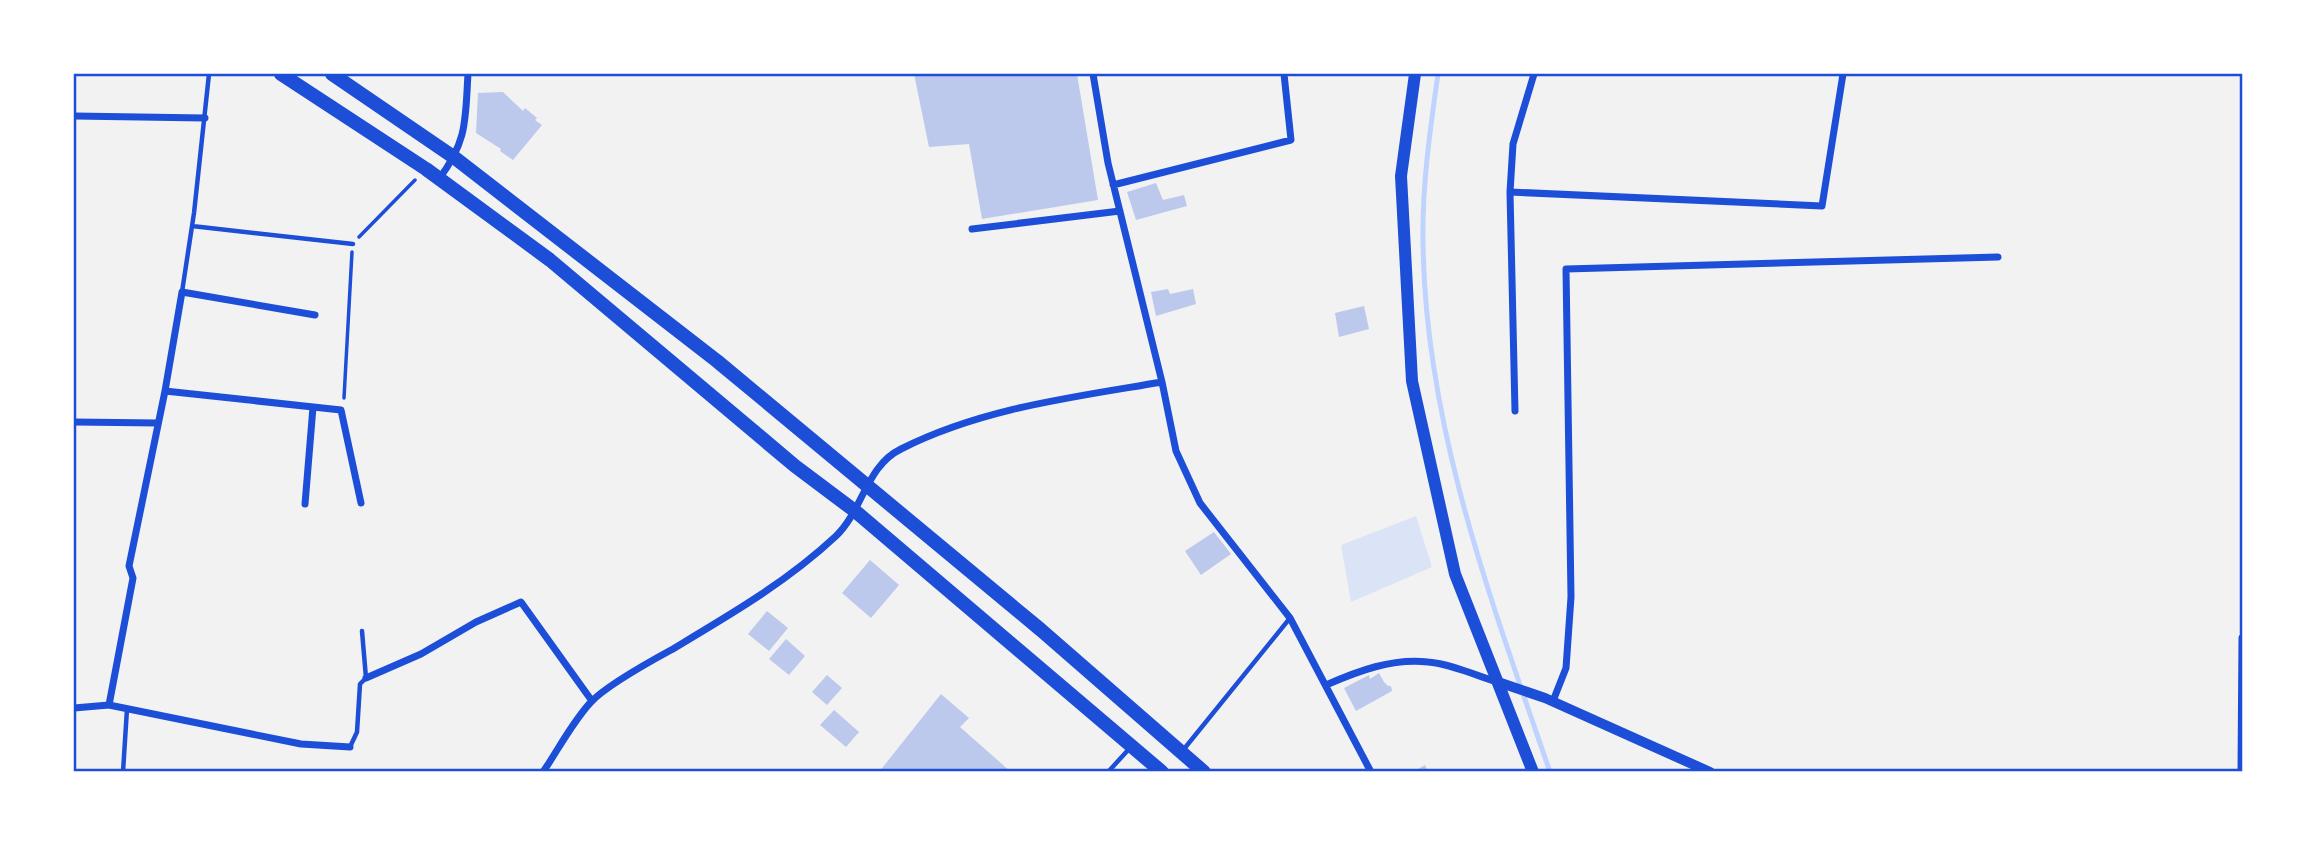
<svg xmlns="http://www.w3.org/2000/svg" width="2316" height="845" font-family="Roboto,sans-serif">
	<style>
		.green { fill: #dbe4f7 }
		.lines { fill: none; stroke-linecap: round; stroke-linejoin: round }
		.stream { stroke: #bfd3fe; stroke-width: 5 }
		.building { fill: #bdc9ec }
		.path { stroke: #1d4ed8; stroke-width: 3.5 }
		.service { stroke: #1d4ed8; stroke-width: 4.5 }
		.minor { stroke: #1d4ed8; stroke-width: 7 }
		.tertiary { stroke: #1d4ed8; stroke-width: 10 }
		.primary { stroke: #1d4ed8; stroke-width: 12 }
		.trunk { stroke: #1d4ed8; stroke-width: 14 }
		.neatline { fill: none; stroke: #1d4ed8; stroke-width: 2.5 }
	</style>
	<rect width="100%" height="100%" fill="#f2f2f2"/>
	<path class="green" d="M1416,516L1432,567L1351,602L1341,545Z"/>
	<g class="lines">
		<path class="stream" d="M1438,74C1430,130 1422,186 1423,242C1425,426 1491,600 1550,772"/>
	</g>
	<path class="building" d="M914,74H1077L1098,200L982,219L969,144L929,147Z
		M503,92L523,111L525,108L537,118L535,120L542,125L513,160L500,151L501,149L476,133L478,93Z
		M1156,183L1163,200L1184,195L1187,206L1136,220L1127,192Z
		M1168,289L1170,294L1193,289L1196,304L1156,316L1151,292Z
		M1364,306L1369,329L1339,337L1335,313Z
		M1214,532L1231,554L1201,575L1185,551Z
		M870,560L899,585L871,618L842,593Z
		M767,611L788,628L769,651L748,634Z
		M786,639L805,656L789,675L769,659Z
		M1379,673L1384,682L1388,686H1391L1392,691L1356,711L1344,688L1369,675L1370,679Z
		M827,675L842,688L827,705L812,692Z
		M941,694L969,718L960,727L1011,772H879Z
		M834,710L859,732L846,747L820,725Z
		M1425,765L1428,772H1413Z"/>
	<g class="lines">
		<path class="path" d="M359,237L415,180
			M344,398L352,252"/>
		<path class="service" d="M192,226L353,244
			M182,292L194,213L209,74
			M350,747L357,732L360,684L366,678L362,631
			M1184,749L1290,618
			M123,772L127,709
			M1108,772L1129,749"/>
		<path class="minor" d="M1093,74L1108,163L1162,382L1176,451L1200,503L1290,618L1371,772
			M74,116L205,118
			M439,179C468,140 465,120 468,74
			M1113,185L1291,140L1284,74
			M1510,192L1822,206L1843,74
			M972,229L1120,211
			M165,391L341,410L361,503
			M1515,411L1510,192L1513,144L1534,74
			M74,422L158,423
			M305,504L313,407
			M366,678L421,654L476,622L521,602L592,701
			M1326,685C1358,671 1392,658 1428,662C1451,664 1475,675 1497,682
			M1553,701L1566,668L1571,597L1566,269L1998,257
			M109,705L133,578L129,566L165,391L182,292L315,315
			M74,708L109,705L301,744L350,747
			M543,772C558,750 573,721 591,702C607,685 649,662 671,650C728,616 787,582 836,536C863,510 866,466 901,449C982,408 1074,397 1162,382
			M2241,772L2242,638"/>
		<path class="tertiary" d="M1498,682L1545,698L1710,772"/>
		<path class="primary" d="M1415,74L1401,176L1412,381L1455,574L1533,772"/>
		<path class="trunk" d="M281,74L426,169L550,260L795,466L855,511L1162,772
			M332,74L455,158L717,361L1041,630L1204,772"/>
	</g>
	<rect width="2316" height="845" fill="none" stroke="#ffffff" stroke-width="150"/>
	<rect x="75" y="75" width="2166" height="695" class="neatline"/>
</svg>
